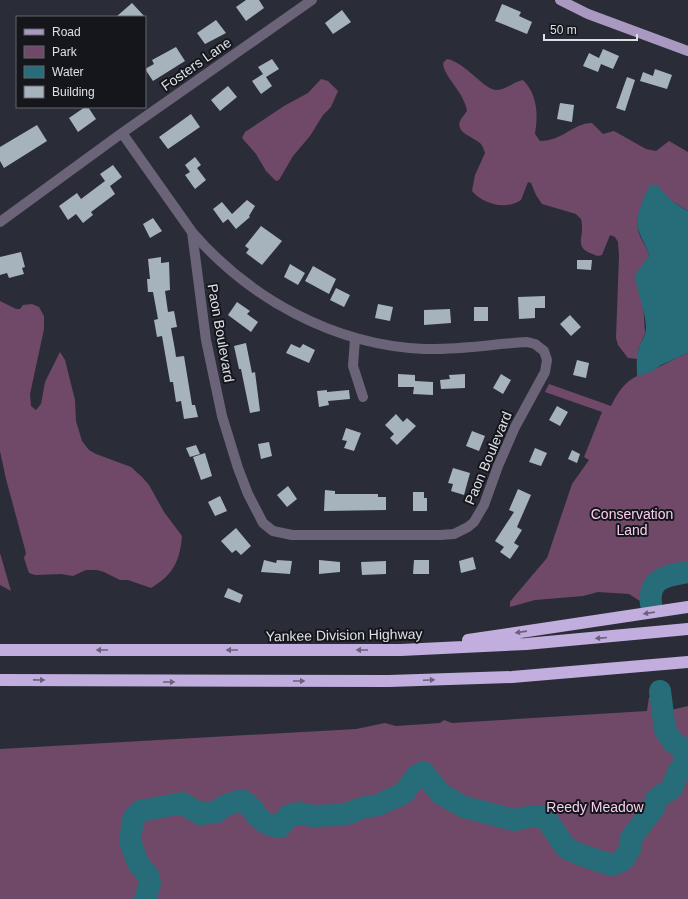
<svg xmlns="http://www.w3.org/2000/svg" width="688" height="899" font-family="Arial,sans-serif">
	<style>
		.green { fill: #704968 }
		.water { fill: #266d79 }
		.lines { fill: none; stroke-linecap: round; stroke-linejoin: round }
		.river { stroke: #266d79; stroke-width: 22 }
		.building { fill: #a6b3bd }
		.minor { stroke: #6b6478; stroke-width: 10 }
		.major { stroke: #a999c1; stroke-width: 10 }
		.highway { stroke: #c1aedf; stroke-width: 12 }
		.oneway { fill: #6a627d }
		.labels { text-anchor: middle; stroke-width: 4; stroke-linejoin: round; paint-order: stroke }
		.street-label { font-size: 14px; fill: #dee0e8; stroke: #14161b }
		.park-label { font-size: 14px; fill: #f8cfef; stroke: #14161b }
	</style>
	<rect width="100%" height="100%" fill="#2a2d38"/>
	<path class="green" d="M447,59C465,62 485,91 497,90C507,89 515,81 523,80C538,95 538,115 535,134L540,141C563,141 573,123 592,123L603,134L614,131L646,149L656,151L669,141L688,152V211C675,203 663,195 649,188C643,200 636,216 638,230C640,239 647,246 649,256L645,262L640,296L643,303L645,333L638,350V359L628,358L618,345L616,338L619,256L618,242L615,237L610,235L602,255L598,256C570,248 586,239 581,219L576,214L542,204L536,195L531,183L528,182L521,200C507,210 484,205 472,191L475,175L485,153C484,150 483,147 481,144C475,137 453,133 461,119C463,116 465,114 467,111C464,91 444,78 443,63Z
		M321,79L328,81L338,91L331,107L323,115L310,136L293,156L279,180L276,181L266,171L256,154L242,138L245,132L284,106L308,93Z
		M0,301L16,309H20L23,305L32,304L39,307L44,316V329L30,394L31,406L36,410L41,404L45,382L60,352L65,360L75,400L76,421L82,441L89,450L96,454L131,467L142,477L149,485L164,512L182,536C180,561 173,575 151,588L128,580H120L104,572L97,570H86L73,576L61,574L35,575L29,573L24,558L26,553L6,479L0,451Z
		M688,353V578C674,581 663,582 659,599L640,601L629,594L598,592L583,596L535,600L510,607V602L513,598L547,558L572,484L589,460L584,457L602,412L545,392L549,384L611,406C618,392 624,382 639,375C643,373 648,373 651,371C663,365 675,358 688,353Z
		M0,553L11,591L0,585Z
		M665,694L671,710L688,706V899H0V749L356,729L385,723L396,726L440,723L444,720L452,723L647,711L649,697Z"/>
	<path class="water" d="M651,184L658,186C669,200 673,202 688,211V353L661,365L651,372L637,376C637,368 636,359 638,351C640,342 646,337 646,327C645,309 637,293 635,275L649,256C647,246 641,239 638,229C635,216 644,195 651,184Z"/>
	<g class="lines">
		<path class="river" d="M651,604C648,577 667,576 688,572
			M145,899L150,883L149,877L138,863L130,841L133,819L140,811L182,803L200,814L216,812L226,805L242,800L253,809L255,814L264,822L276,827H280L289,815L299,813L312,816L336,815L350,813L361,808L378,805L404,793L416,776L423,772L441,794L464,807L514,820L533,816L545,817L566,848L581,855L612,865L623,860L631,847V838L654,808L656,799L672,788L678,772L683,767L685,758L682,748L673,742L665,730L660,691"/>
	</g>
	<path class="building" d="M246,0H259L264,8L246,21L236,7Z
		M132,3L145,17H116Z
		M502,4L521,12L519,16L532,22L527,34L495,21Z
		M342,10L351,22L333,34L325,23Z
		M216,20L226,33L205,44L197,33Z
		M176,47L185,61L153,81L145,69L154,64L152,60Z
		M603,49L619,56L613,69L601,64L598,72L583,66L589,53L599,58Z
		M272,59L279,69L266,77L272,86L261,94L252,81L263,74L258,67Z
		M655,69L672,75L667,89L640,81L643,72L653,76Z
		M627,77L635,80L625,111L616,108Z
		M228,86L237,97L220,111L211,100Z
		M560,103L574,105L572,122L557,119Z
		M85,107H88L96,119L78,132L69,118Z
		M191,114L200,127L168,149L159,137Z
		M37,125L47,141L4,168L0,161V147Z
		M195,157L201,165L197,168L206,180L195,189L185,175L190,172L185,165Z
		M113,165L122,177L110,186L115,194L91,212L93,215L83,223L76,214L68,220L59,206L77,193L81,199L105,181L100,174Z
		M247,200L255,206L249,216L250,217L236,229L228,219L223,223L213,209L222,202L232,214Z
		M153,218L162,231L150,238L143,224Z
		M261,226L282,241L262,265L246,253L249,249L245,246Z
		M21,252L25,267L22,268L24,274L9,278L7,273L0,275V257Z
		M161,257V263L169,262L170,290L165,291L168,312L174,311L177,327L171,328L175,350L176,357L184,356L192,405H195L198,417L184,419L181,401L176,402L173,382H170L162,336L157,337L154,320L158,319L153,292H148L147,279H150L148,259Z
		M577,260H592L591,270L577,269Z
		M290,264L305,273L298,285L284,277Z
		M313,266L336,279L329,294L305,281Z
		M336,288L350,295L344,307L330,300Z
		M545,296V308H535V318L519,319L518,297Z
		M237,302L250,311L247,314L258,322L251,332L228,315Z
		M378,304L393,307L390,321L375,318Z
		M474,307H488V321H474Z
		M450,309L451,323L424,325V310Z
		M570,315L581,327L571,336L560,324Z
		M246,343L252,373L255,372L260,411L250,413L241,369H239L234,346Z
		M291,344L300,348L303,344L315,350L309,363L286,353Z
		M577,360L589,363L586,378L573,375Z
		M398,374L415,375V381L433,382V395L413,394L414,387H398Z
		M465,374V388L441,389L440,380L450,379L449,375Z
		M501,374L511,380L503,394L493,388Z
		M327,390V392L349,390L350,399L328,401L329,405L319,407L317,391Z
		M557,406L568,412L560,426L549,420Z
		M396,414L403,422L407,418L416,426L397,445L390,438L394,434L385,425Z
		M346,428L361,433L354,451L344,448L347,441L342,440Z
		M472,431L485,436L479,451L466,446Z
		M269,442L272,456L261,459L258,444Z
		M196,445L200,454L190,457L186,448Z
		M535,448L547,453L541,466L529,462Z
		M572,450L580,454L577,463L568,459Z
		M205,453L212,476L201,480L193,457Z
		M453,468L470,473L464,495L451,491L453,484L448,483Z
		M288,486L297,499L287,507L277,495Z
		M518,489L531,495L517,527L522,530L514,543L519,546L510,559L500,552L504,547L495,541L514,512L509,510Z
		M325,490L335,491V494H378V497H386V510L324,511Z
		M413,492H424V498H427V511H413Z
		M220,496L227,511L215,516L208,502Z
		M236,528L251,546L241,555L236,550L232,553L221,541Z
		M473,557L476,569L461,573L459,561Z
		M264,560L276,563L277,560L292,561L290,574L261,572Z
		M319,560L340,562V572L319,574Z
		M414,560H429V574H413Z
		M386,561V574L362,575L361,562Z
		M228,588L243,595L240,603L224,597Z"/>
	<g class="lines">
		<path class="minor" d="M122,133L192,232L206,340L222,416L238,468L248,494L263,523L273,531L292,535H440L454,534L468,527L474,522L484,505L498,466L515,427L545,372L547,360L544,351L535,344L527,342C493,344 459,350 424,349C334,345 250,299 192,232
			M0,222L122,133L312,0
			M355,339L353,366L363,397"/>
		<path class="major" d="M560,0L588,14L688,51"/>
		<path class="highway" d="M468,640L688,607
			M0,650H401L526,644L688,629
			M0,680L389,681L512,677L688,662"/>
	</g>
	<defs><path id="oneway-solid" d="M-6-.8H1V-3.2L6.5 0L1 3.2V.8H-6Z"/></defs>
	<g class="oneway">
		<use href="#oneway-solid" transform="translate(649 613) rotate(172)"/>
		<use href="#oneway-solid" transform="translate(521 632) rotate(172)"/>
		<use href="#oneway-solid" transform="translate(601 638) rotate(175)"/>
		<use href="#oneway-solid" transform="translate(102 650) rotate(180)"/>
		<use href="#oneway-solid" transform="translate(232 650) rotate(-180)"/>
		<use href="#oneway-solid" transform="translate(362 650) rotate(180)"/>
		<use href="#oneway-solid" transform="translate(39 680) rotate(1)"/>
		<use href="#oneway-solid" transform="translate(429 680) rotate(-2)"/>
		<use href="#oneway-solid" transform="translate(299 681)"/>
		<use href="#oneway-solid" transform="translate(169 682)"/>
	</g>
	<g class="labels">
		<g class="street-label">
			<text transform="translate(196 64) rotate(-35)" y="5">Fosters Lane</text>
			<text transform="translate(221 333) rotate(80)" y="5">Paon Boulevard</text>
			<text transform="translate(488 458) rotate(-67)" y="5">Paon Boulevard</text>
			<text transform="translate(344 635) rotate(-1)" y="5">Yankee Division Highway</text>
		</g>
		<g class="park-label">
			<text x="632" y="519">Conservation<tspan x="632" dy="16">Land</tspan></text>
			<text x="595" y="812">Reedy Meadow</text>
		</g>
	</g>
	<rect x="16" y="16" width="130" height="92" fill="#14161b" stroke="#65676d"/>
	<rect x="24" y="29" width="20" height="6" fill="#a999c1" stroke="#65676d"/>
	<text x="52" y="36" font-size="12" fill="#dee0e8">Road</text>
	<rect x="24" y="46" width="20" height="12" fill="#704968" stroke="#65676d"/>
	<text x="52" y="56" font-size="12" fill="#dee0e8">Park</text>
	<rect x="24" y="66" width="20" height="12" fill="#266d79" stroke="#65676d"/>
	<text x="52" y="76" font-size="12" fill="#dee0e8">Water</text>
	<rect x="24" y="86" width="20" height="12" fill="#a6b3bd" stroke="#65676d"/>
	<text x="52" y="96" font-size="12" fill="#dee0e8">Building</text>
	<path d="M544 34v6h93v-6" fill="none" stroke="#dee0e8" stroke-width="2"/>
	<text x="550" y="34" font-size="12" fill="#dee0e8" stroke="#14161b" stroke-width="3" paint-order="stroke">50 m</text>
</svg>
